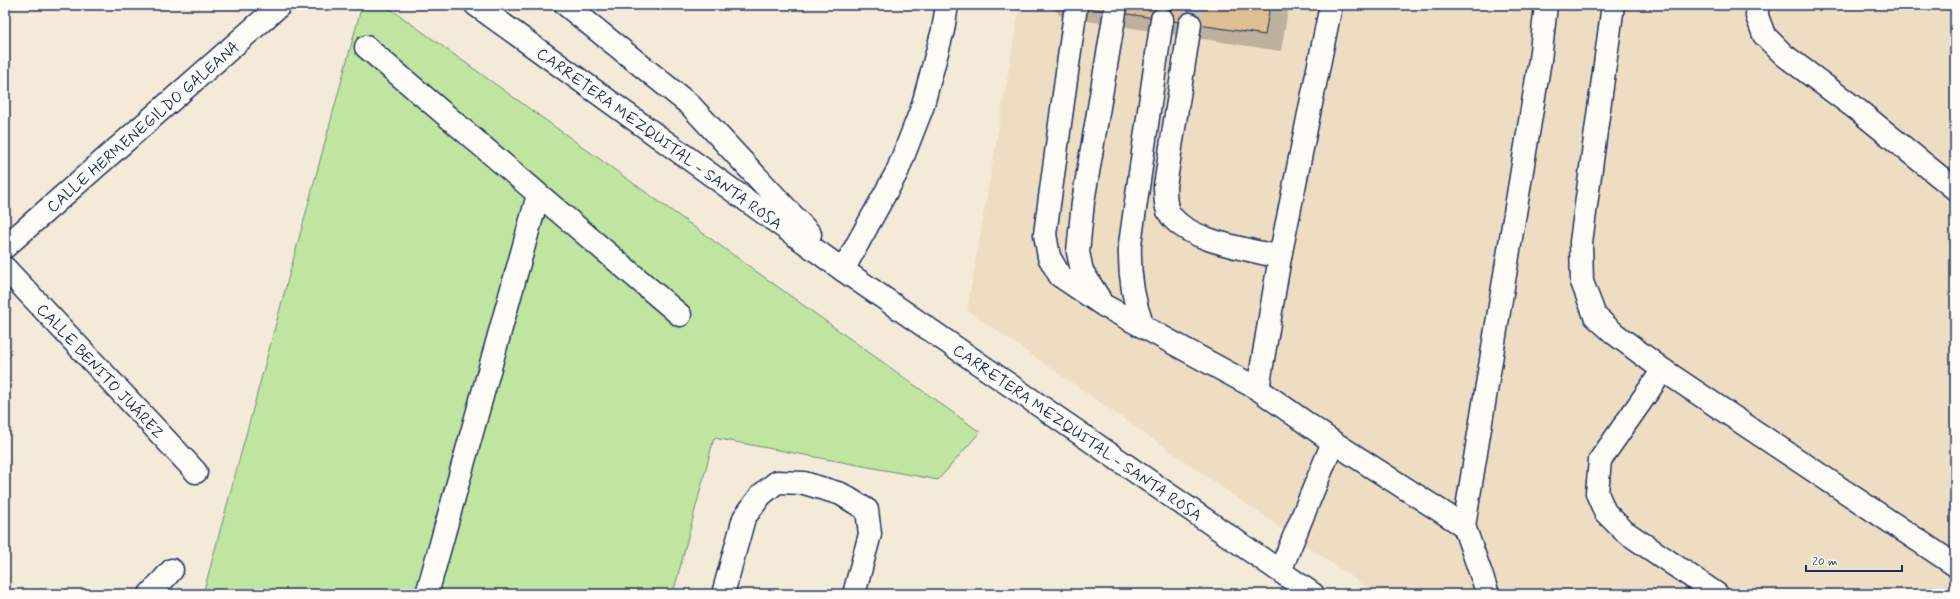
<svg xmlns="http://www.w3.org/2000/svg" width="1960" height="599" font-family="Mynerve,sans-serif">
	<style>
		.built { fill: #edddc3 }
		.green { fill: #c0e5a0; stroke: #6e8a7f }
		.shadow { fill: #0003 }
		.building { fill: #debf91; stroke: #1b2f5e }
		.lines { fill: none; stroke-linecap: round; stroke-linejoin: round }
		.minor-tunnel { stroke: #c9c5c0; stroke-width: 22; stroke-dasharray: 22 11; stroke-linecap: butt }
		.minor-casing { stroke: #1b2f5e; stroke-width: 25 }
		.major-casing { stroke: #1b2f5e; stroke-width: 25 }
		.minor { stroke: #fdfcf7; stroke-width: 22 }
		.major { stroke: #fdfcf7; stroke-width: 22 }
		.labels { text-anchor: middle; stroke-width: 4; stroke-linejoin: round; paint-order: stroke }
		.street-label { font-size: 16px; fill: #1b2f5e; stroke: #fdfcf7 }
	</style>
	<rect width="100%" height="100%" fill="#f4ead8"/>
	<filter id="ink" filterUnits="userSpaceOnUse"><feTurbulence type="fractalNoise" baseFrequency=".025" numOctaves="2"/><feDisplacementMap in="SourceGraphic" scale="8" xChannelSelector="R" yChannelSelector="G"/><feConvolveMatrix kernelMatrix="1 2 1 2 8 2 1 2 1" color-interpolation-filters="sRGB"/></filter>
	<g filter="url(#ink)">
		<path class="built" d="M1020,5H1955V594H1376L967,310Z"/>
		<path class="green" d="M362,5H385L980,432L938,480L714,438L673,594H203Z"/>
		<path class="shadow" d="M1050,5H1289L1281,51L1062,17Z"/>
		<path class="building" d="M1069,5H1270L1265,35Z"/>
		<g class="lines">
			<path class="minor-tunnel" d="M1162,19L1165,5
				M1190,24L1194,5"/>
			<g class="minor-casing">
				<g id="minor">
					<path d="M1613,5L1581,242L1582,282L1595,316L1615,334L1663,370L1955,565"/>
					<path d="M1757,5V16L1764,35L1784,55L1859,111L1955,189"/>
					<path d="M1076,6L1045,234L1049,257L1060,276L1103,305L1258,389L1333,442L1464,526L1488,594"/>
					<path d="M1190,24L1165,186C1165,193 1165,204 1168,211C1183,241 1249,249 1280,257"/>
					<path d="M366,47L680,315"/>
					<path id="s1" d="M5,247L280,5"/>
					<path id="s2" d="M5,268L196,472"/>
					<path d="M843,270L897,172L922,108L943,30L947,5"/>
					<path d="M1099,298L1082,271L1078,252L1083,202L1115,12"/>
					<path d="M1142,324C1132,297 1129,272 1130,244L1162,19"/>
					<path d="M1663,370L1600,460L1597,493L1605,512L1624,531L1717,594"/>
					<path d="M1258,389L1280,257L1331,5"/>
					<path d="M1464,526L1540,60L1546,5"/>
					<path d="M1280,571L1333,442"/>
					<path d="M150,594L172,570"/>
					<path d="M427,594L538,195"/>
					<path d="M723,594L744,518L761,495L777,482L804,483L841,494L867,510L870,534L854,594"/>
				</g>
			</g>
			<g class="major-casing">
				<g id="major">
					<path id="s3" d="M476,5L843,270L1313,594"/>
					<path d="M566,5L690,105L810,234"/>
				</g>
			</g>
			<use href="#minor" class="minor"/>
			<use href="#major" class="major"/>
		</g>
	</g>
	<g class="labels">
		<g class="street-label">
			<text dy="6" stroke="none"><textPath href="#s1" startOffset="183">CALLE HERMENEGILDO GALEANA</textPath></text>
			<text dy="6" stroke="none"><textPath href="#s3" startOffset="227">CARRETERA MEZQUITAL - SANTA ROSA</textPath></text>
			<text dy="6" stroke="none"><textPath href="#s2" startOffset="140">CALLE BENITO JUÁREZ</textPath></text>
			<text dy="6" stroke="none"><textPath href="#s3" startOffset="738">CARRETERA MEZQUITAL - SANTA ROSA</textPath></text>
		</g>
	</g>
	<rect width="1960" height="599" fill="none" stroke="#fdfcf7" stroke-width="20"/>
	<rect x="10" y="10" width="1940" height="579" fill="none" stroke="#1b2f5e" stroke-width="1.5" filter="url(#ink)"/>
	<path d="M1806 565v6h96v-6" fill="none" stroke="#1b2f5e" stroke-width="2"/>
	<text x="1812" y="565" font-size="12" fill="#1b2f5e" stroke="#fdfcf7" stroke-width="3" paint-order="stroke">20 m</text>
</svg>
